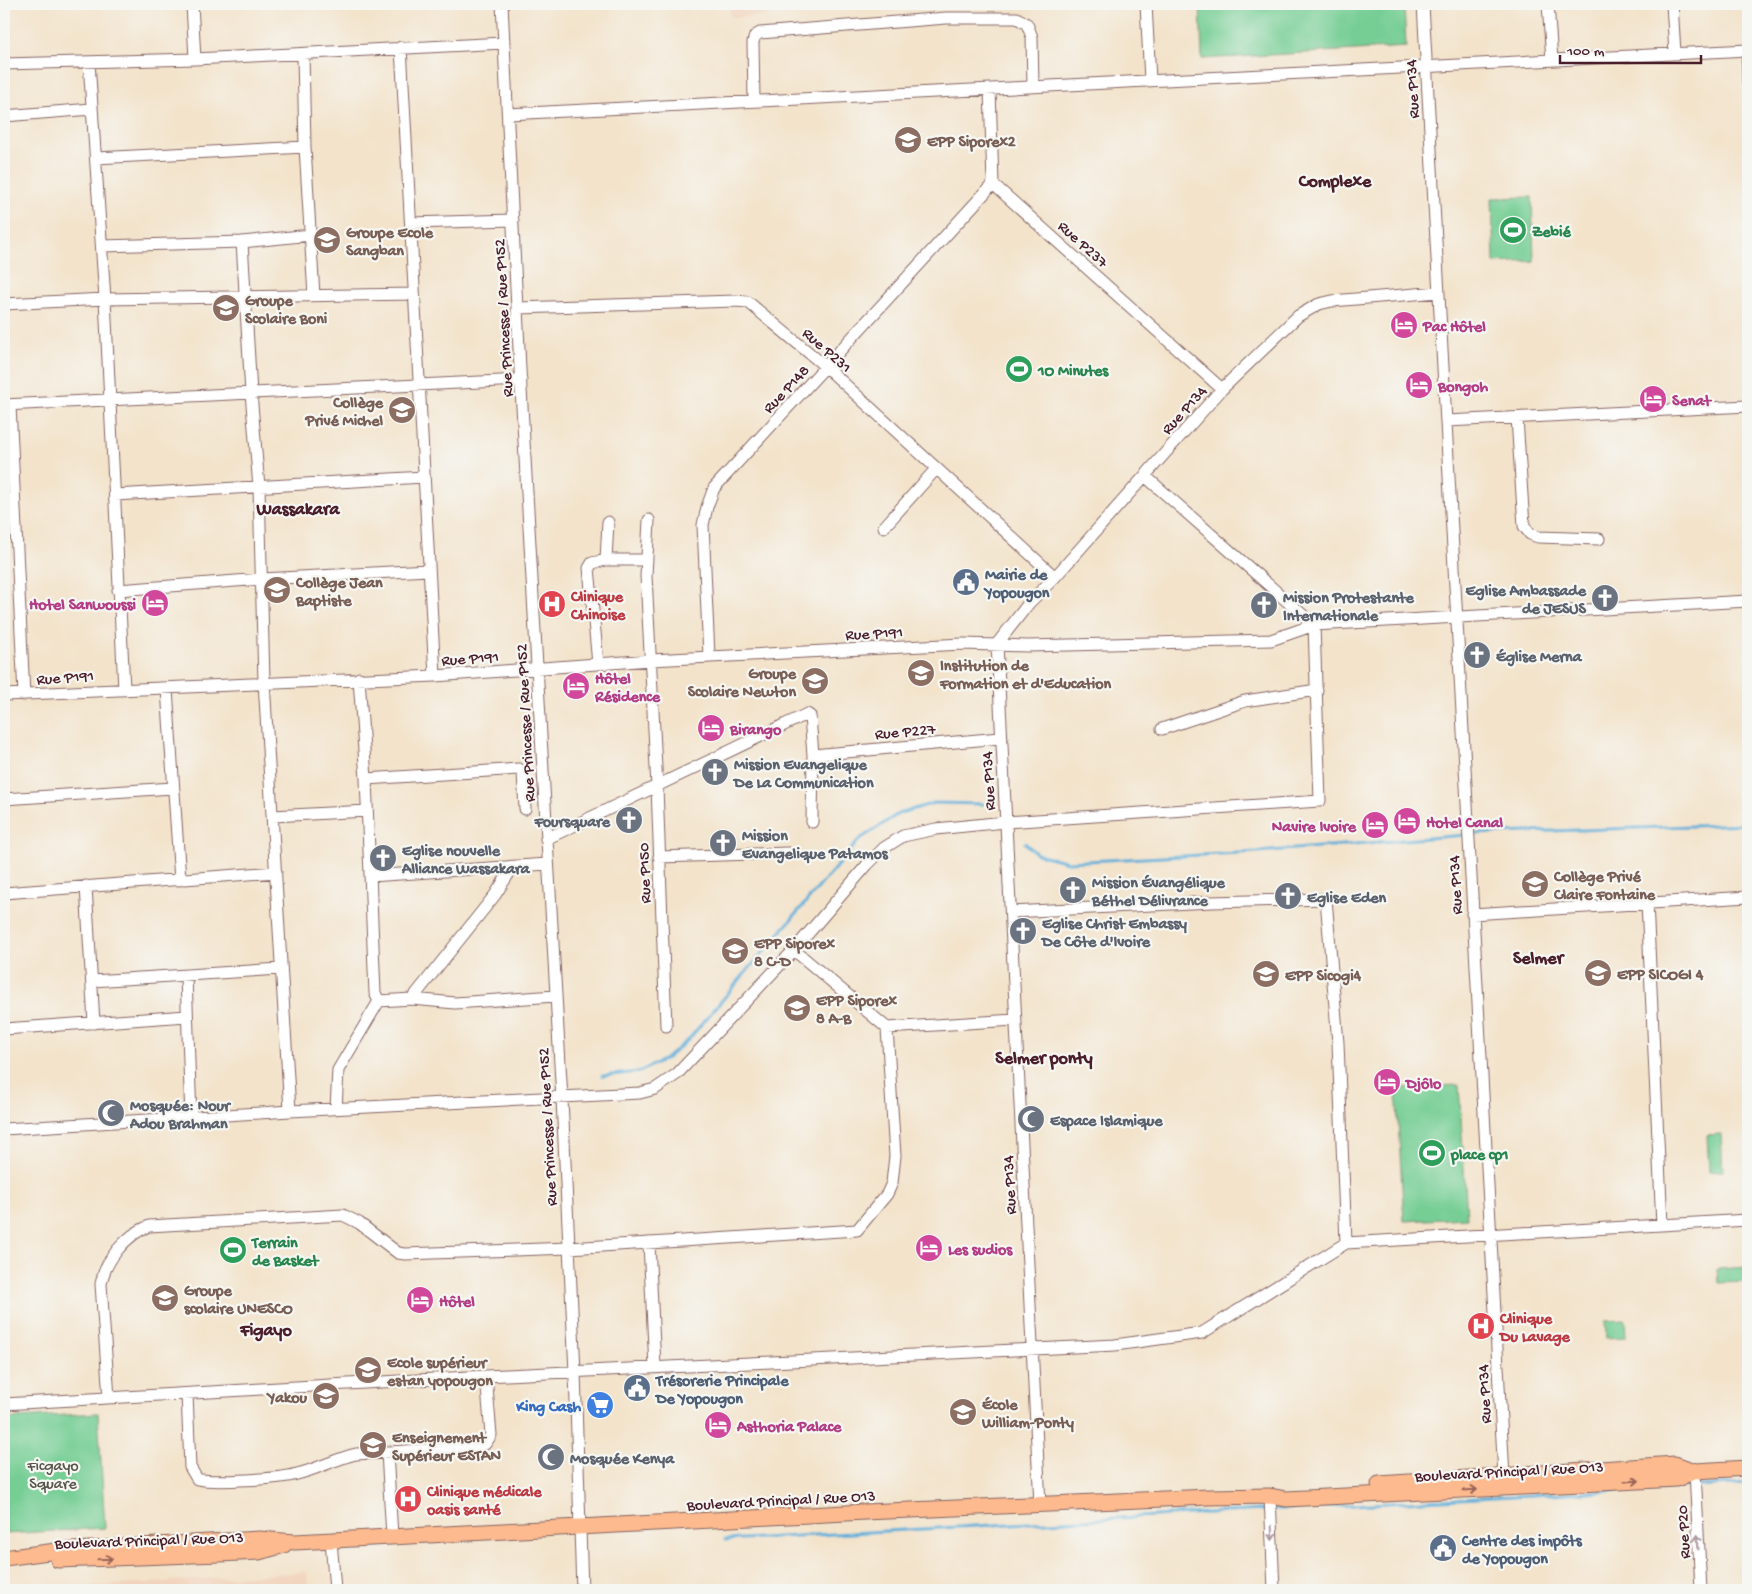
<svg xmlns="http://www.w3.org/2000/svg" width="1752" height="1594" font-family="'Gochi Hand',sans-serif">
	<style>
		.built { fill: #f2d4be }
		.green { fill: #76ce94; stroke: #607660 }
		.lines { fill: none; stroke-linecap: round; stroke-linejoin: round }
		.stream { stroke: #5faed9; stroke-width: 3 }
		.minor-casing { stroke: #856463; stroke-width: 13 }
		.major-casing { stroke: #856463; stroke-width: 17 }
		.minor { stroke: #fff; stroke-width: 11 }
		.major { stroke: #fcba8e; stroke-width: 15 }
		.oneway { stroke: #9a6558 }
		.oneway2 { stroke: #ae9aa0 }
		.labels { text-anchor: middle; stroke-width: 4.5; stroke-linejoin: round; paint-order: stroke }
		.street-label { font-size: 16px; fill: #4a1f2b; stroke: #f6f6f2 }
		.education-label { font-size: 16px; font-weight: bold; fill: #785e54; stroke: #f6f6f2; text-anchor: start }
		.leisure-label { font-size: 16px; font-weight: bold; fill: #27864d; stroke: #f6f6f2; text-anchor: start }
		.hotel-label { font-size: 16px; font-weight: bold; fill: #b23c85; stroke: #f6f6f2; text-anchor: start }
		.service-label { font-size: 16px; font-weight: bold; fill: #4e5e75; stroke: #f6f6f2; text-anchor: start }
		.worship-label { font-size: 16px; font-weight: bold; fill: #5b616d; stroke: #f6f6f2; text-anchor: start }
		.health-label { font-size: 16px; font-weight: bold; fill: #be3a42; stroke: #f6f6f2; text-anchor: start }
		.shop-label { font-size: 16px; font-weight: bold; fill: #366cbe; stroke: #f6f6f2; text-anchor: end }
		.park-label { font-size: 16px; fill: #57544a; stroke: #f6f6f2 }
		.neighbourhood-label { font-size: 18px; font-weight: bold; fill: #4a1f2b; stroke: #f6f6f2 }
	</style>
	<rect width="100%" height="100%" fill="#f6f6f2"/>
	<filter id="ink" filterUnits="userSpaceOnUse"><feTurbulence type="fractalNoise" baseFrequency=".02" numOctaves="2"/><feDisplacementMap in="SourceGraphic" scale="10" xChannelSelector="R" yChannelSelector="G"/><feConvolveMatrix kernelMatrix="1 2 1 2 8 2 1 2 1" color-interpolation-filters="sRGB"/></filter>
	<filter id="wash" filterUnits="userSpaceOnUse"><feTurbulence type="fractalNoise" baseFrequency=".0096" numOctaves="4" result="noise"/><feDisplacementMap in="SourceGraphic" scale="20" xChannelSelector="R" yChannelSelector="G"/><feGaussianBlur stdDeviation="1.12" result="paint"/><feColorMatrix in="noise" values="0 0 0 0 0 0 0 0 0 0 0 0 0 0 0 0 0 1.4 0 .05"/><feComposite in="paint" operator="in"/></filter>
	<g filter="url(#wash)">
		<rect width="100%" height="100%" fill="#f3e3cb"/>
		<path class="built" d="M730,4H769V16L730,17Z
			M307,1572L308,1590H56V1589Z"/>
		<path class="green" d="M1200,4H1404L1406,47L1202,59Z
			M1532,197L1534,261L1494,263L1492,198Z
			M1459,1085L1467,1218L1404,1221L1396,1088Z
			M1721,1134L1723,1171L1709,1172L1707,1135Z
			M1748,1267V1282L1718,1283L1717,1269Z
			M1625,1320L1626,1337L1606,1338L1605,1321Z
			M98,1413L105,1528L4,1534V1419Z"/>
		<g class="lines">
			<path class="stream" d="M1471,834L1748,824
				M1025,843L1037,854L1068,862L1258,852L1465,835
				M602,1076L639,1072L667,1058L688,1040L860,839L898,814L934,803L983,804
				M1699,1486L1748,1483
				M725,1540L1693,1486"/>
		</g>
	</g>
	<g filter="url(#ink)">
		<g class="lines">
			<g class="minor-casing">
				<path id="minor" d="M192,4L195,59
					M502,4L521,389L562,1099L575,1372L582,1590
					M1146,4L1150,80
					M1423,4L1504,1476
					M1548,4L1552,60
					M1672,4L1675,53
					M401,47L435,676
					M1747,50L1748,82
					M303,54L305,147L314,296
					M89,62L105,299L124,689
					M4,64L195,59L504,43
					M990,90L993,184L1222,389
					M754,101L753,42L755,36L760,33L946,18H1017L1027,24L1032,37L1033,86
					M508,114L1748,50
					M4,116L92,109
					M96,158L305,147
					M411,223L513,220
					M242,242L251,393L259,487L264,682L290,1111
					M102,246L242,242L311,235
					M4,304L105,299L413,294
					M518,308L735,301L748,302L826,367L1055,577
					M4,405L521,380
					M10,405L24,695
					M1517,418L1524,526L1530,534L1538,537L1599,539
					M1447,421L1748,406
					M115,495L424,477
					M649,520L646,576L657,787L666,1026
					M884,527L936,469
					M606,560L608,522
					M118,590L263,579L428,570
					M709,656L703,525L707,507L714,488L993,184
					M598,664L589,568L592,563L606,560H647
					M359,678L366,779L375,993L379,1001
					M167,689L180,880
					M4,695L435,676L651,660L963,644L1028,646L1271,640L1314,625L1748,601
					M1162,729L1245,701L1317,690
					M813,755L1000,738
					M366,779L519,769L523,773L525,809
					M4,799L173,788
					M273,816L367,811
					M546,839L807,714L810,716L813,755L812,822
					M659,857L789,853
					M370,876L548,864
					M86,886L94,1023
					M4,893L276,872
					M1647,902L1662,1225
					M1011,912L1212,902L1326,899L1338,1043L1346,1243
					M1472,914L1748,897
					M186,976L191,1119
					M92,981L281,969
					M412,999L495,895L513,867
					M379,1001L412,999L455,1003L555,996
					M887,1028L1015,1020
					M4,1029L187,1016
					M336,1109L338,1070L379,1001
					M4,1129L290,1111L640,1093L655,1089L677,1074L794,950L867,865L884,848L903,836L936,829L1005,822L1320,801L1314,625L1145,476
					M649,1243L655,1367
					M187,1394L190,1467L197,1479C214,1483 280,1479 297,1474C318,1469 335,1459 356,1454L472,1447L485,1444L491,1435L486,1376
					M109,1398L101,1284C105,1260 126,1235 149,1226L343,1215L359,1223L398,1253L405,1254L569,1248L857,1230L887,1194L892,1183L895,1156L887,1028L794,950
					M4,1404L486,1376L1115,1345L1202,1333L1346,1243L1748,1220
					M387,1452L392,1536
					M1695,1471L1701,1590
					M1270,1496L1274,1590
					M1040,1505L997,644L1029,603L1055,577L1222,389L1298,316L1319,304L1332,301L1439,292
					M331,1540L335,1590"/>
			</g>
			<g class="major-casing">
				<path id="major" d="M1379,1484L1675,1464L1695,1471
					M4,1558L56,1551L259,1539L295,1542L865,1512L1209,1497L1270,1496L1286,1499L1677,1479L1695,1471L1748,1468
					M58,1560L220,1554L259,1552L284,1545"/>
			</g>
			<use href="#minor" class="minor"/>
			<use href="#major" class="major"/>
		</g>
		<defs><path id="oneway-shaft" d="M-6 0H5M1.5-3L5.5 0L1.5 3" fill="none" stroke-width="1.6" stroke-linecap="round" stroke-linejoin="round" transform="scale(1.25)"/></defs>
		<g class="oneway">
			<use href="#oneway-shaft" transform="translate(1632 1481) rotate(-3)"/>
			<use href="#oneway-shaft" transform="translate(1470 1490) rotate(-3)"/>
			<use href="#oneway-shaft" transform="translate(105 1559) rotate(-2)"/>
		</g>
		<g class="oneway2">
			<use href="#oneway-shaft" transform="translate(1272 1533) rotate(87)"/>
			<use href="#oneway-shaft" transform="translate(1698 1542) rotate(-93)"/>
		</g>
	</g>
	<defs>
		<g id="school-disc" transform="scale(1.4375)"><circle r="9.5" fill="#8d6e63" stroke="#f6f6f2"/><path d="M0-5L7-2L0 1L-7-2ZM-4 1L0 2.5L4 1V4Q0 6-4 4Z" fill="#fff"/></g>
		<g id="stadium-disc" transform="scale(1.4375)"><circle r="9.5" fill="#2e9e5b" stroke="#f6f6f2"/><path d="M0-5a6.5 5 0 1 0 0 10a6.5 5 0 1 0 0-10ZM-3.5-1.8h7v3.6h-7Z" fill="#fff"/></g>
		<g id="hotel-disc" transform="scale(1.4375)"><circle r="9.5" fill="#d1479c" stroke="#f6f6f2"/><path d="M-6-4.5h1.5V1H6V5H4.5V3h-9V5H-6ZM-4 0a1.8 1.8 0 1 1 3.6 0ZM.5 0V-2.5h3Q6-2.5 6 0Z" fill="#fff"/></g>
		<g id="civic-disc" transform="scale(1.4375)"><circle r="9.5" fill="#5c6f8a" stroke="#f6f6f2"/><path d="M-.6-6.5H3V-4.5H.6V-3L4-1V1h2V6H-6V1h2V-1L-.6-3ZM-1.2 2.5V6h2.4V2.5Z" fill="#fff"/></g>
		<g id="church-disc" transform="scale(1.4375)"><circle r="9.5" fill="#6b7280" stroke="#f6f6f2"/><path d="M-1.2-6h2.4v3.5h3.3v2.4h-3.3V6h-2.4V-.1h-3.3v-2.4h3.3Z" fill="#fff"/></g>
		<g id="hospital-disc" transform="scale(1.4375)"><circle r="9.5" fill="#e0444e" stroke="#f6f6f2"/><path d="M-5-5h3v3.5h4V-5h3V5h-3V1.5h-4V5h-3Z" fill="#fff"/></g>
		<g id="mosque-disc" transform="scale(1.4375)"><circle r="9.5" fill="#6b7280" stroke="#f6f6f2"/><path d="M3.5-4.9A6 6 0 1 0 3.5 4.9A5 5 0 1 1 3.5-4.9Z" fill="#fff"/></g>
		<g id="university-disc" transform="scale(1.4375)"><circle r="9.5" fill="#8d6e63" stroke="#f6f6f2"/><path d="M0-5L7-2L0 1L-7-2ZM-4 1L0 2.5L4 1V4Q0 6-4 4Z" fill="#fff"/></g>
		<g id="supermarket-disc" transform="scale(1.4375)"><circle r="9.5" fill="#3f7fe0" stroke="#f6f6f2"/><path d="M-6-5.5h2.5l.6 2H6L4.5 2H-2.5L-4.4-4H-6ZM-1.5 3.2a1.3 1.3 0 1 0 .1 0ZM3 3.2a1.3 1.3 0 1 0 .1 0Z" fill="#fff"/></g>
	</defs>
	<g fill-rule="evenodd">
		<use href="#school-disc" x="908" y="140"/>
		<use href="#stadium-disc" x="1513" y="230"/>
		<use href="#school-disc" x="327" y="240"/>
		<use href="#school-disc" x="226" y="308"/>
		<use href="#hotel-disc" x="1404" y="325"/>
		<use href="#stadium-disc" x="1019" y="369"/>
		<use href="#hotel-disc" x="1419" y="385"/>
		<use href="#hotel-disc" x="1653" y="399"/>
		<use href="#school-disc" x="402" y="410"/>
		<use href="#civic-disc" x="966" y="582"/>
		<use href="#school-disc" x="277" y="590"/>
		<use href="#church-disc" x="1605" y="598"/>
		<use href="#hotel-disc" x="155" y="603"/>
		<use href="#hospital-disc" x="552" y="604"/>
		<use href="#church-disc" x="1264" y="605"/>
		<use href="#church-disc" x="1477" y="655"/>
		<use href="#school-disc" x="921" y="673"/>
		<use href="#school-disc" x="815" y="681"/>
		<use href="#hotel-disc" x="576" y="686"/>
		<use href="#hotel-disc" x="711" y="728"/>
		<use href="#church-disc" x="715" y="772"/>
		<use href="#church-disc" x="629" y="820"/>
		<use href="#hotel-disc" x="1407" y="821"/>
		<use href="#hotel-disc" x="1375" y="825"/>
		<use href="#church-disc" x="723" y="843"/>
		<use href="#church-disc" x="383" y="858"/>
		<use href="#school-disc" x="1535" y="884"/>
		<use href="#church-disc" x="1073" y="890"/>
		<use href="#church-disc" x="1288" y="896"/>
		<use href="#church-disc" x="1023" y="931"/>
		<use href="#school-disc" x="735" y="951"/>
		<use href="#school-disc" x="1598" y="973"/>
		<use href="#school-disc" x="1266" y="974"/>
		<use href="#school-disc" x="797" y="1008"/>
		<use href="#hotel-disc" x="1387" y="1082"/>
		<use href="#mosque-disc" x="111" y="1113"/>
		<use href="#mosque-disc" x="1031" y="1119"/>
		<use href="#stadium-disc" x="1432" y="1153"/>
		<use href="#hotel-disc" x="929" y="1248"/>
		<use href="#stadium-disc" x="233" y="1250"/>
		<use href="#school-disc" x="165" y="1298"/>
		<use href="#hotel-disc" x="420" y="1300"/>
		<use href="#hospital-disc" x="1481" y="1326"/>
		<use href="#university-disc" x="368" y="1370"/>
		<use href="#civic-disc" x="637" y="1388"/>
		<use href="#school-disc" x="326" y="1396"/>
		<use href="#supermarket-disc" x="600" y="1405"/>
		<use href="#school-disc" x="963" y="1412"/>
		<use href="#hotel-disc" x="718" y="1425"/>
		<use href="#school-disc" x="373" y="1445"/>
		<use href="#mosque-disc" x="551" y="1457"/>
		<use href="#hospital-disc" x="408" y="1499"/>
		<use href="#civic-disc" x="1443" y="1548"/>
	</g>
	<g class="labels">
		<g class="street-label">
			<text transform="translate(1411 89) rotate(-93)" y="6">Rue P134</text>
			<text transform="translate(1084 243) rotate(42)" y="6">Rue P237</text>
			<text transform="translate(502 318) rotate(-93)" y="6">Rue Princesse / Rue P152</text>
			<text transform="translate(828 349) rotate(41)" y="6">Rue P231</text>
			<text transform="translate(785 388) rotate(-47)" y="6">Rue P148</text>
			<text transform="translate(1183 409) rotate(-48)" y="6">Rue P134</text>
			<text transform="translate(874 632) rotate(-3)" y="6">Rue P191</text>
			<text transform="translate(470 657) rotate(-4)" y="6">Rue P191</text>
			<text transform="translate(65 676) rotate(-4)" y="6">Rue P191</text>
			<text transform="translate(524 723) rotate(-93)" y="6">Rue Princesse / Rue P152</text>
			<text transform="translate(905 730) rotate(-5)" y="6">Rue P227</text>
			<text transform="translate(987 781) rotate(-93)" y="6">Rue P134</text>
			<text transform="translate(643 873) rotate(-92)" y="6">Rue P150</text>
			<text transform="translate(1454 885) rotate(-93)" y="6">Rue P134</text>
			<text transform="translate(546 1127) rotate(-93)" y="6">Rue Princesse / Rue P152</text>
			<text transform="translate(1008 1185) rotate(-93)" y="6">Rue P134</text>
			<text transform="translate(1483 1394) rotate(-93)" y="6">Rue P134</text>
			<text transform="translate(1509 1470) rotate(-3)" y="6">Boulevard Principal / Rue O13</text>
			<text transform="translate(781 1499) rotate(-3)" y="6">Boulevard Principal / Rue O13</text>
			<text transform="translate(1682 1532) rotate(-93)" y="6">Rue P20</text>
			<text transform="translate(149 1539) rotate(-2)" y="6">Boulevard Principal / Rue O13</text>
		</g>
		<g class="education-label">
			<text x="927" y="146">EPP Siporex2</text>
			<text x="346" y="237">Groupe Ecole<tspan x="346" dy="18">Sangban</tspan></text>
			<text x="245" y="305">Groupe<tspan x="245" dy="18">Scolaire Boni</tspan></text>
			<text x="383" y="407" text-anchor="end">Collège<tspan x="383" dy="18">Privé Michel</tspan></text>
			<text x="296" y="587">Collège Jean<tspan x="296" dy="18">Baptiste</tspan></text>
			<text x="940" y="670">Institution de<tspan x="940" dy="18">Formation et d'Education</tspan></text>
			<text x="796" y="678" text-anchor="end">Groupe<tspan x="796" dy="18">Scolaire Newton</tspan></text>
			<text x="1554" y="881">Collège Privé<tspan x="1554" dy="18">Claire Fontaine</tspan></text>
			<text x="754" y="948">EPP Siporex<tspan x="754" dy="18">8 C-D</tspan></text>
			<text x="1617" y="979">EPP SICOGI 4</text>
			<text x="1285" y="980">EPP Sicogi4</text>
			<text x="816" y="1005">EPP Siporex<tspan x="816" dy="18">8 A-B</tspan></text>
			<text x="184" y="1295">Groupe<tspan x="184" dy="18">scolaire UNESCO</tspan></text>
			<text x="387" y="1367">Ecole supérieur<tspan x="387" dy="18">estan yopougon</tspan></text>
			<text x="307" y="1402" text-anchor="end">Yakou</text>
			<text x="982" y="1409">École<tspan x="982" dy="18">William-Ponty</tspan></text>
			<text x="392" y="1442">Enseignement<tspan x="392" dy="18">Supérieur ESTAN</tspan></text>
		</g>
		<g class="leisure-label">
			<text x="1532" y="236">Zebié</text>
			<text x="1038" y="375">1O Minutes</text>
			<text x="1451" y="1159">place cp1</text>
			<text x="252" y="1247">Terrain<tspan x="252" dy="18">de Basket</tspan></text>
		</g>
		<g class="hotel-label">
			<text x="1423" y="331">Pac Hôtel</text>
			<text x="1438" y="391">Bongoh</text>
			<text x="1672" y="405">Senat</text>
			<text x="136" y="609" text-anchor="end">Hotel Sanwoussi</text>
			<text x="595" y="683">Hôtel<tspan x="595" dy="18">Résidence</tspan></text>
			<text x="730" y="734">Birango</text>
			<text x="1426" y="827">Hotel Canal</text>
			<text x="1356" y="831" text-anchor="end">Navire Ivoire</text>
			<text x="1406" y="1088">Djôlo</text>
			<text x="948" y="1254">Les sudios</text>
			<text x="439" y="1306">Hôtel</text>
			<text x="737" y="1431">Asthoria Palace</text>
		</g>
		<g class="service-label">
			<text x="985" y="579">Mairie de<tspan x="985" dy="18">Yopougon</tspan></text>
			<text x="656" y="1385">Trésorerie Principale<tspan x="656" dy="18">De Yopougon</tspan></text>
			<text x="1462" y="1545">Centre des impôts<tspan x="1462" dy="18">de Yopougon</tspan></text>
		</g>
		<g class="worship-label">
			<text x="1586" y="595" text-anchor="end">Eglise Ambassade<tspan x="1586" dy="18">de JESUS</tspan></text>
			<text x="1283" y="602">Mission Protestante<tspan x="1283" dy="18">Internationale</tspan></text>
			<text x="1496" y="661">Église Merna</text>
			<text x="734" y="769">Mission Evangelique<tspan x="734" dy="18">De La Communication</tspan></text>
			<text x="610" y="826" text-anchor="end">Foursquare</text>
			<text x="742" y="840">Mission<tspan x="742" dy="18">Evangelique Patamos</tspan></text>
			<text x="402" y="855">Eglise nouvelle<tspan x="402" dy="18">Alliance Wassakara</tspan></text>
			<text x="1092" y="887">Mission Évangélique<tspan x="1092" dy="18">Béthel Délivrance</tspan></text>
			<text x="1307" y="902">Eglise Eden</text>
			<text x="1042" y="928">Eglise Christ Embassy<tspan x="1042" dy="18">De Côte d'Ivoire</tspan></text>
			<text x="130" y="1110">Mosquée: Nour<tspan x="130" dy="18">Adou Brahman</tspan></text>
			<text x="1050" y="1125">Espace Islamique</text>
			<text x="570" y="1463">Mosquée Kenya</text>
		</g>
		<g class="health-label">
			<text x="571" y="601">Clinique<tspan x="571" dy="18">Chinoise</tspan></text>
			<text x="1500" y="1323">Clinique<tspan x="1500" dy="18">Du Lavage</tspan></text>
			<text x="427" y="1496">Clinique médicale<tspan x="427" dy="18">oasis santé</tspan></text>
		</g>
		<g class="shop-label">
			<text x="581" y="1411">King Cash</text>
		</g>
		<g class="park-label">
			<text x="53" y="1470">Ficgayo<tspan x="53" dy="18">Square</tspan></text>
		</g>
		<g class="neighbourhood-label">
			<text x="1335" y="186">Complexe</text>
			<text x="298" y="514">Wassakara</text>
			<text x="1538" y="963">Selmer</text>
			<text x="1044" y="1063">Selmer ponty</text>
			<text x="266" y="1335">Figayo</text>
		</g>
	</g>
	<rect width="1752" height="1594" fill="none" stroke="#f6f6f2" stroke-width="20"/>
	<path d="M1560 55v8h141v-8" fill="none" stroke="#4a1f2b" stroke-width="2.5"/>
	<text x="1567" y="55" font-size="15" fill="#4a1f2b" stroke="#f6f6f2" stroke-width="4" paint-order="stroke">100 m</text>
</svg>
